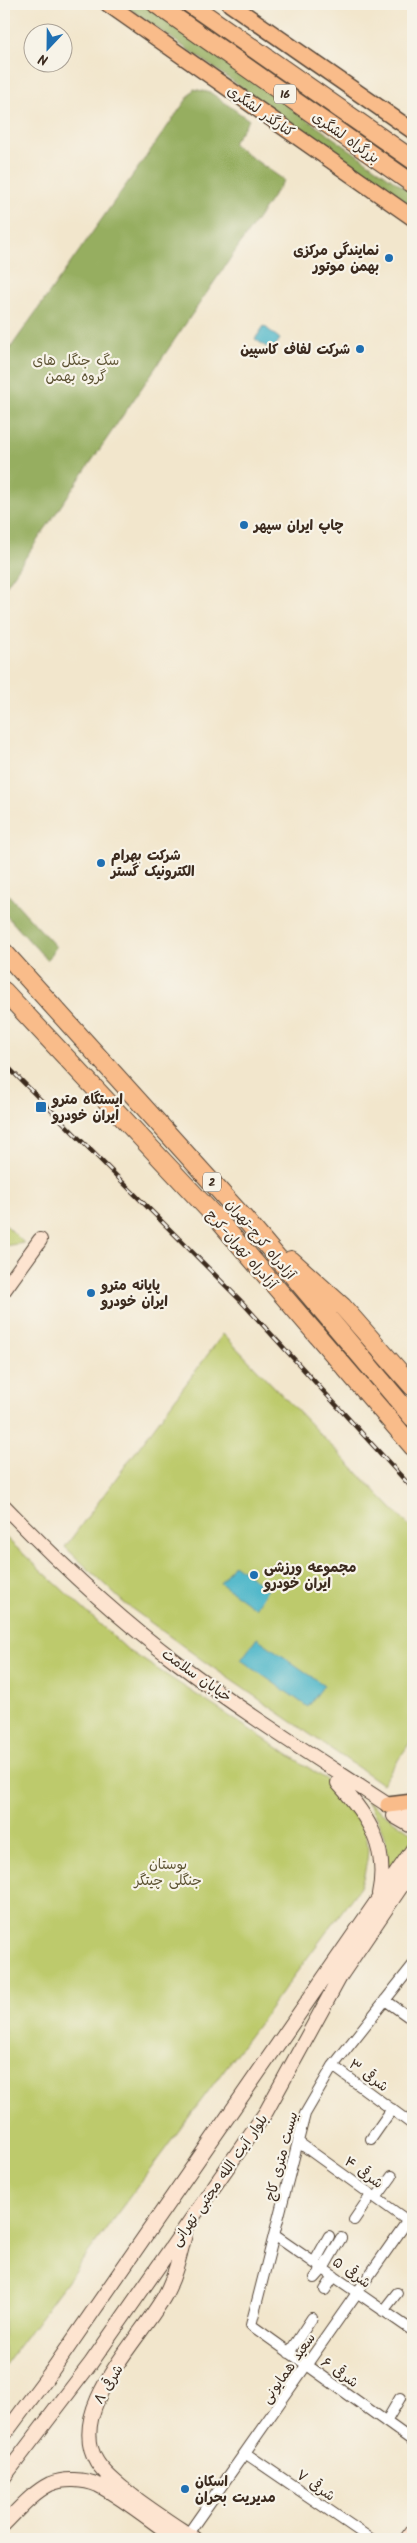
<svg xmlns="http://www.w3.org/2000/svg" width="417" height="2543" font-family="Kalam,'Playpen Sans Arabic',sans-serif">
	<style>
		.green { fill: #bdca6c; stroke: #7c7a45 }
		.forest { fill: #96ae60; stroke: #686c3f }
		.water { fill: #4bb6c9; stroke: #437074 }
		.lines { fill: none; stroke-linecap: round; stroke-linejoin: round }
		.street-casing { stroke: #564638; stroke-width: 12 }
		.secondary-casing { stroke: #564638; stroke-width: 16 }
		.primary-casing { stroke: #564638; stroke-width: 18 }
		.highway-casing { stroke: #564638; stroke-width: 20 }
		.street { stroke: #fff; stroke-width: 10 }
		.secondary { stroke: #fde4d0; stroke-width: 14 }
		.primary { stroke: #f9bc8a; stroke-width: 15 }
		.highway { stroke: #f9bc8a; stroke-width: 18 }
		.rail-casing { stroke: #3b2a1e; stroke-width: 4.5 }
		.rail { stroke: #f7f3e8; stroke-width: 2.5; stroke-dasharray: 8; stroke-linecap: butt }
		.poi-dot { fill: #1f6fb2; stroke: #f7f3e8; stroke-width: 2 }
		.labels { text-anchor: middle; stroke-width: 4.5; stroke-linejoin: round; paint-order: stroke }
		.shield { fill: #f7f3e8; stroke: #73665b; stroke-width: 1 }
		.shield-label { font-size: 12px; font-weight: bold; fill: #3b2a1e }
		.street-label { font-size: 14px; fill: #3b2a1e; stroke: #f7f3e8 }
		.poi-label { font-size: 14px; font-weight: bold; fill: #3b2a1e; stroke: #f7f3e8; text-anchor: start }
		.park-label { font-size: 14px; fill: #5c5232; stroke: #f7f3e8 }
	</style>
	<rect width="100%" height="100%" fill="#f7f3e8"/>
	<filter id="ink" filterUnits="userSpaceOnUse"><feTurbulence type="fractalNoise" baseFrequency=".02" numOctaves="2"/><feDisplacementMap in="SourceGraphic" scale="10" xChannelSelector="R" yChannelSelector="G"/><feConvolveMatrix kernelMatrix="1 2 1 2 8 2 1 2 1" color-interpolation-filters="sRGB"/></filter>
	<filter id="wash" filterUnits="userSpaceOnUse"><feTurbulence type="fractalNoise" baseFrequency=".0096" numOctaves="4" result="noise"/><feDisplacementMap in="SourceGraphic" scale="20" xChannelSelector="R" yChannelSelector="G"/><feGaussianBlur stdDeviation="1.12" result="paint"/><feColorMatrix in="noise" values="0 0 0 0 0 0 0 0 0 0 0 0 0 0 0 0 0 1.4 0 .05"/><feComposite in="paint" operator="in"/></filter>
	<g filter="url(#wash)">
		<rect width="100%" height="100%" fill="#f2e6cc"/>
		<path class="green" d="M4,1223L24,1243L4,1246Z
			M223,1334L413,1530V1738L382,1784L202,1660L124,1603L65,1547Z
			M4,1536L128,1650L338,1787C367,1826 376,1840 360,1887L4,2366Z
			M366,1801L413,1834V1838L384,1883C392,1850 385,1829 366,1801Z"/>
		<path class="forest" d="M123,4H143L413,194V208Z
			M194,89L211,93L249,120L232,144L284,180L4,589V357Z
			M4,890L56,947L47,960L4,913Z"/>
		<path class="water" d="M264,326L280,339L272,351L255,339Z
			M234,1564L268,1589L255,1608L220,1583Z
			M257,1638L324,1685L308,1707L241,1660Z"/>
	</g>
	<g filter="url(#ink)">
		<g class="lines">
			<g class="street-casing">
				<path id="street" d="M413,1965L333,2066L305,2114L251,2325L413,2441
					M385,2000L413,2020
					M333,2066L413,2125
					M371,2139L392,2109
					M298,2142L412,2224
					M376,2198L392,2176
					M354,2220L371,2195
					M274,2235L413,2331
					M314,2263L329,2236
					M315,2278L323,2269L341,2238
					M325,2290L334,2276
					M383,2311L397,2293
					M289,2353L312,2318
					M386,2422L400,2398
					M245,2453L371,2539
					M185,2538L413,2213"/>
			</g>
			<g class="secondary-casing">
				<path id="secondary" d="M4,1290L40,1240
					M4,1506C58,1562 115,1616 178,1663C244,1713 318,1759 388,1805L413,1816
					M338,1783C368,1816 389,1848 379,1894
					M394,1816L413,1827
					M185,2234C180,2255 175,2276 165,2295C141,2339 65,2410 97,2462C112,2486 170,2522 195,2539
					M4,2435L51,2372L413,1849
					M4,2477L91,2363L266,2112L341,1975L413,1869
					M4,2524C18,2510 32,2493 50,2484C64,2478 84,2479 98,2485C122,2497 154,2523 177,2539
					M407,2539L413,2530"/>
			</g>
			<g class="primary-casing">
				<path id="primary" d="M108,4L413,218
					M230,4L413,131
					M388,1805L413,1802"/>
			</g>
			<g class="highway-casing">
				<path id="highway" d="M156,4L413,184
					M190,4L413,160
					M4,952L244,1218L413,1418
					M4,991L220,1222L413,1447
					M291,1260L343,1307L413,1387"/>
			</g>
			<use href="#street" class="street"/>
			<use href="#secondary" class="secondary"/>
			<use href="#primary" class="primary"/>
			<use href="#highway" class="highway"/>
			<g class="rail-casing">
				<path id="rail" d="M4,1063L240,1300L413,1489"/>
			</g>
			<use href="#rail" class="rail"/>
		</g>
	</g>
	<g class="poi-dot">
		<circle cx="389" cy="258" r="5"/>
		<circle cx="360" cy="349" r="5"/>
		<circle cx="244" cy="525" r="5"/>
		<circle cx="101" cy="863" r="5"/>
		<rect x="35" y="1101" width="12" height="12" rx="2.5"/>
		<circle cx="91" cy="1293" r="5"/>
		<circle cx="254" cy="1575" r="5"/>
		<circle cx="185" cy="2489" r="5"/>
	</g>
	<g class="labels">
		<g class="shield">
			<rect x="274" y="84.5" width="22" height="19" rx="4"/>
			<rect x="203" y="1172.5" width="18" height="19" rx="4"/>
		</g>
		<g class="shield-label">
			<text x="285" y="98">16</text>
			<text x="212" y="1186">2</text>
		</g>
		<g class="street-label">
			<text transform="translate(261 111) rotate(35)" y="5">کنارگذر لشگری</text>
			<text transform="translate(346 137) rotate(35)" y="5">بزرگراه لشگری</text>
			<text transform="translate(261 1239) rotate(50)" y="5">آزادراه کرج-تهران</text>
			<text transform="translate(242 1249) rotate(49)" y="5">آزادراه تهران-کرج</text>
			<text transform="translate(197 1675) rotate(35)" y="5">خیابان سلامت</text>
			<text transform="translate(369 2075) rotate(36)" y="5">۳ شرقی</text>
			<text transform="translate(281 2156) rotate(-75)" y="5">بیست متری کاج</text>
			<text transform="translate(364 2172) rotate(36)" y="5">۴ شرقی</text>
			<text transform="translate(219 2180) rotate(-55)" y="5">بلوار آیت الله مجتبی تهرانی</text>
			<text transform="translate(352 2272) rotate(35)" y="5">۵ شرقی</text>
			<text transform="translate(288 2368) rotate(-55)" y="5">سعید همایونی</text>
			<text transform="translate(340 2372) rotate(35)" y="5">۶ شرقی</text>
			<text transform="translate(108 2384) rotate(-59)" y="5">۸ شرقی</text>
			<text transform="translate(316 2485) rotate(35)" y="5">۷ شرقی</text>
		</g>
		<g class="poi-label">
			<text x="379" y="255" text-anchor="end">نمایندگی مرکزی<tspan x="379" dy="16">بهمن موتور</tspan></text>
			<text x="350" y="354" text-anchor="end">شرکت لفاف کاسپین</text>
			<text x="254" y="530">چاپ ایران سپهر</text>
			<text x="111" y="860">شرکت بهرام<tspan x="111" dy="16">الکترونیک گستر</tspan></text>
			<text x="52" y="1104">ایستگاه مترو<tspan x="52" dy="16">ایران خودرو</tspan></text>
			<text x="101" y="1290">پایانه مترو<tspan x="101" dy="16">ایران خودرو</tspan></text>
			<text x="264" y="1572">مجموعه ورزشی<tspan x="264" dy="16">ایران خودرو</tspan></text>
			<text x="195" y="2486">اسکان<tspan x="195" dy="16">مدیریت بحران</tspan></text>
		</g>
		<g class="park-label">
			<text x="76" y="365">سگ جنگل های<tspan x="76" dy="16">گروه بهمن</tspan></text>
			<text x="168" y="1869">بوستان<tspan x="168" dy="16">جنگلی چیتگر</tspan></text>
		</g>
	</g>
	<rect width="417" height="2543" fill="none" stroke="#f7f3e8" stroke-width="20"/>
	<g transform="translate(48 48) rotate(202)"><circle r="24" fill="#f7f3e8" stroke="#aca397"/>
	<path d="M0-4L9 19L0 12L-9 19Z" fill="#1f6fb2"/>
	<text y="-8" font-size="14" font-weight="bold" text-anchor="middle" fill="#3b2a1e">N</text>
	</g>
</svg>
